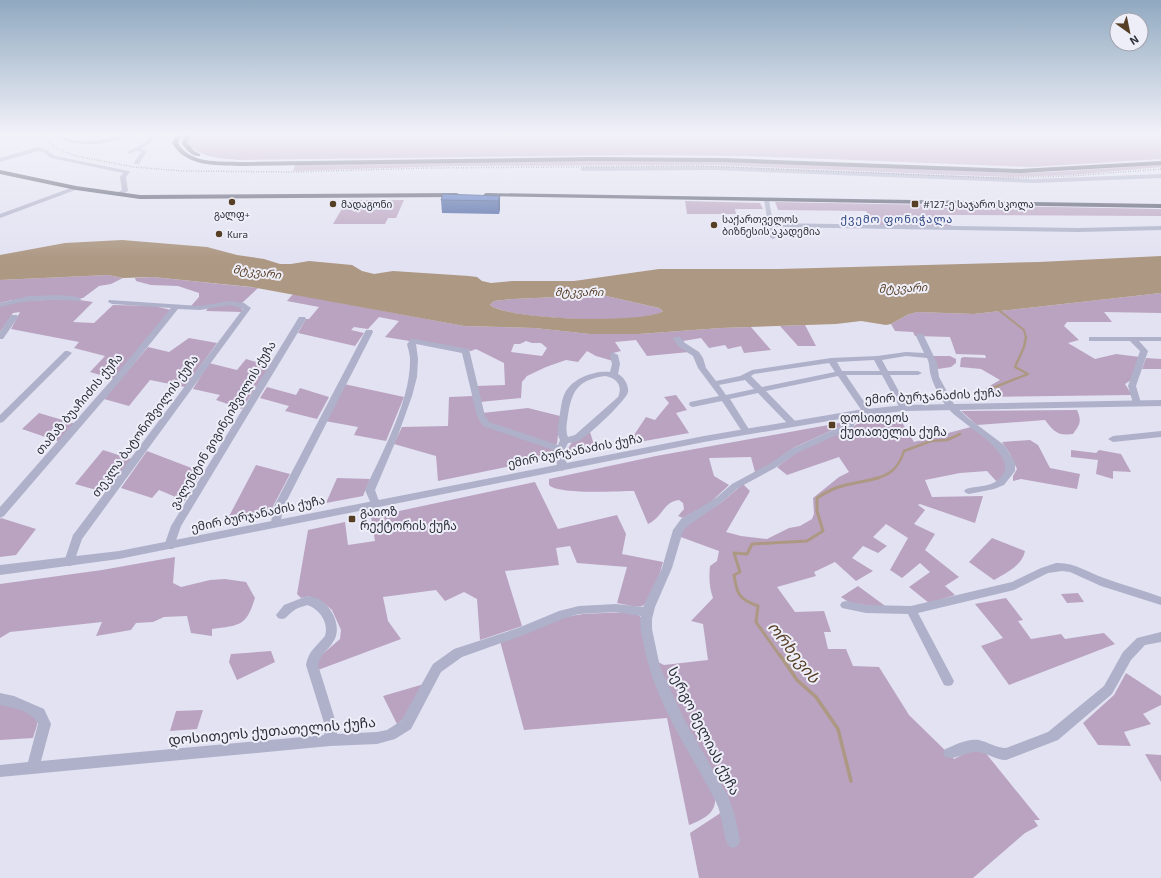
<svg xmlns="http://www.w3.org/2000/svg" width="1161" height="878" font-family="'Exo 2','Noto Sans Georgian',sans-serif">
	<style>
		.green { fill: #baa3c0; fill-rule: evenodd }
		.water { fill: #ad9883; fill-rule: evenodd }
		.lines { fill: none; stroke-linecap: round; stroke-linejoin: round }
		.stream-far3 { stroke: #ad9883; stroke-width: 2 }
		.stream-far2 { stroke: #ad9883; stroke-width: 2.5 }
		.stream-far1 { stroke: #ad9883; stroke-width: 3 }
		.stream { stroke: #ad9883; stroke-width: 3.5 }
		.minor { fill: #aeb1c9; fill-rule: evenodd }
		.tertiary { fill: #aeb1c9; fill-rule: evenodd }
		.trunk { fill: #525669; fill-rule: evenodd }
		.rail { stroke: #2c2f39; stroke-width: 1.5; stroke-dasharray: 0.5 2; stroke-linecap: butt }
		.wall { fill: #4a64a2 }
		.shaded-wall { fill: #3c5184 }
		.building { fill: #5674bc; stroke: #3c5184 }
		.poi-dot { fill: #573f25; stroke: #eeeef9; stroke-width: 1.5 }
		.labels { text-anchor: middle; stroke-width: 4; stroke-linejoin: round; paint-order: stroke }
		.far-poi-label { font-size: 10px; fill: #2c2f39; stroke: #eeeef9; text-anchor: start }
		.far-neighbourhood-label { font-size: 11px; letter-spacing: 1px; fill: #2c4581; stroke: #eeeef9 }
		.far-water-label { font-size: 11px; font-style: italic; fill: #573f25; stroke: #eeeef9 }
		.street-label { font-size: 12px; fill: #2c2f39; stroke: #eeeef9 }
		.poi-label { font-size: 12px; fill: #2c2f39; stroke: #eeeef9; text-anchor: start }
		.near-street-label { font-size: 14px; fill: #2c2f39; stroke: #eeeef9 }
		.near-water-label { font-size: 16px; font-style: italic; fill: #573f25; stroke: #eeeef9 }
	</style>
	<rect width="100%" height="100%" fill="#e2e2f2"/>
	<path class="green" d="M188,135H1161V159L1031,167L746,156L634,155L240,160C217,158 205,158 186,144Z
		M602,160L730,161L1015,173L1050,172L1161,165V167L1071,175L1007,177L712,165L452,166L293,171L295,165Z
		M347,200H404L396,218H388L385,224H333Z
		M685,201L760,203L763,209H735L736,214H687Z
		M775,202L1161,209V216L943,215L952,227L877,226L866,211L778,210Z
		M108,275L123,278L111,284L99,286L83,298L12,300L0,303V280Z
		M153,277L258,288L242,303L201,307L191,306L199,297V293L178,286L151,285L136,281L135,278Z
		M1161,293V313L1104,312L1112,322H1067L1064,326L1079,340L1068,343L1095,359L1116,354L1140,357L1131,380L1125,384L1132,395L982,397L986,388L1000,380L981,369L960,367L961,358L964,357L986,358L985,355L956,354L950,337L915,336L913,332L895,331L891,324L907,315L917,312L974,314Z
		M293,294L464,326L534,328L590,334H639L721,328L751,327L771,350L744,353L741,346L728,349L725,345L709,348L701,338L683,341L689,352L647,356L636,340L615,342L621,351L613,353L611,356L613,361L596,356L587,351L578,362L566,360L546,367L527,376L522,382L521,398L480,402L476,386L505,385L504,363L476,349L471,351L385,337L399,321L379,317L368,329L354,327L351,330L364,333L355,346L298,333L306,319H309L319,307L287,301ZM526,341L532,343H541L547,348L542,356L511,352L514,344H520Z
		M602,295L659,308L663,311C645,325 508,320 490,305L494,301L513,299Z
		M73,299L93,302L73,322L94,323L113,305L154,306L171,310L114,379L90,372L105,356L74,348L79,342L11,329L20,312L13,313L0,332V306L21,301Z
		M230,303L242,307V312L206,311L208,308Z
		M805,325L816,346H798L780,326Z
		M189,338L217,343L185,387L150,380L129,406L104,399L148,347L169,352Z
		M934,356H950L956,359V363L951,367L938,369L933,357Z
		M1146,358L1161,359V369H1142Z
		M246,359L270,366L242,409L216,400L220,395L193,389L209,363L237,370Z
		M344,384L404,397L386,441L354,435L358,427L325,421Z
		M267,387L296,395L300,388L329,397L317,419L285,411L289,406L260,398Z
		M676,395L687,410L676,413L689,433L628,444L646,417L655,420L669,403L664,397Z
		M473,396L479,419L483,425L554,449L555,451V457L438,481L436,456L394,444L402,427L448,426L449,397Z
		M528,408L560,416L557,444L555,445L488,423L482,413Z
		M1077,410C1082,421 1080,425 1073,434C1058,436 1054,432 1045,420L977,425L961,411Z
		M39,413L76,424L60,442L22,429Z
		M898,416L914,442L971,427L986,437L1007,461L1008,470L997,482L987,471L960,473L925,480L932,497L983,496L975,523L920,504L918,505L925,510L914,524L935,534L925,550L959,577L945,586L955,595L929,603L909,587L930,572L920,563L902,578L890,570L908,538L886,524L873,537L887,546L878,553L863,546L852,558L873,571L856,581L835,562L814,572L816,576L777,587L795,612L824,611L831,632H824L828,649H846L853,666L879,667L909,715L954,759L972,750L984,751L1040,820H1034L1038,826L1025,833L973,878H699L690,833L719,814L729,801L679,716L656,661L664,665L708,660L703,624L691,621L713,598C709,587 709,577 710,566L717,561L719,551L678,536L689,523L722,502L743,484L750,491L726,532L741,536L767,539L789,528L800,526L812,519L814,514L813,498L839,477L849,472L839,457L787,475L777,467L797,452L854,426L865,419Z
		M845,422L846,424L795,447L771,464L755,472L751,457L709,458L714,476L729,485L711,502L683,518L678,516L684,509L683,503L679,500C663,502 663,517 648,524L634,491C617,491 559,495 549,485V479L656,456Z
		M590,432L596,451L568,457L566,452L572,442Z
		M1030,440L1038,445L1050,468L1080,474L1077,489L1021,479L1013,481V476L1017,469L1010,454L1002,442Z
		M103,450L131,459L107,493L75,484Z
		M1071,450L1096,453L1099,450L1121,454L1131,472L1113,471V479L1096,474L1098,460L1071,457Z
		M147,451L202,472L185,501L159,490L152,498L121,488Z
		M256,465L290,474L269,514L226,522Z
		M337,478L370,479L363,496L326,503Z
		M535,482L558,529L617,515L626,534L622,554L663,562C661,570 651,603 642,606C636,608 624,604 617,603L627,567L577,563L570,546L556,548L559,565L505,571L522,626L480,640L477,599L464,592L445,601L436,590L383,597L388,621L401,639L318,670L316,662L318,658L340,639L341,630L332,610L324,603L308,596L301,598L297,594L308,530L345,522L348,545L375,541L371,517Z
		M1,518L36,529L16,555L0,557V519Z
		M992,538L1025,551C1022,566 1007,572 994,580L969,562Z
		M175,557L173,583L181,587L210,580L225,579L246,582L255,598C246,627 240,625 212,629V636L191,633L187,616L164,617L153,622L136,623L131,630L96,636L102,622L10,632L0,638V584L102,570Z
		M858,586L888,608L850,603L841,597Z
		M1078,593L1084,602L1067,603L1061,594Z
		M1006,598L1023,620L1018,621L1031,639L1061,634L1065,639L1104,633L1115,644L1009,685L981,646L1003,638L975,604Z
		M628,612L637,614L642,618L643,629L715,799C716,814 701,820 689,825L667,718L524,730L500,641L559,618L583,614Z
		M271,651L275,662L237,680L229,662L231,654Z
		M1126,673L1161,696V705L1143,714L1151,724L1124,732L1131,746L1098,745L1083,723L1114,695Z
		M424,684L407,716L397,724L383,696Z
		M0,704C11,707 39,709 37,725C36,729 34,734 33,738L0,740Z
		M203,710L197,729L170,731L176,711Z
		M1145,754L1161,755V782Z"/>
	<path class="water" d="M122,240L207,247L237,255L264,259L280,264H291L309,261L352,265L362,271L374,274L393,271L469,276L477,277L482,281L491,283L512,281H574L659,269H779L1039,262L1161,256V293L974,314L917,312L907,315L891,324L886,325L861,321L836,324L721,328L639,334H590L534,328L464,326L251,287L153,277L123,278L108,275L0,280V255L65,243ZM602,295L659,308L663,311C644,324 507,320 490,305L494,301L513,299Z"/>
	<g class="lines">
		<path class="stream-far3" d="M996,308L1024,330L1026,338"/>
		<path class="stream-far2" d="M987,394L990,389L1028,374L1015,367L1024,347L1026,337
			M874,479C891,475 899,467 904,451L931,441L947,440L960,434"/>
		<path class="stream-far1" d="M780,656L756,622L758,606C739,599 737,595 734,575L740,572L734,553L747,554L752,544L807,541L823,531L817,511V498C841,482 852,485 878,478"/>
		<path class="stream" d="M780,655L797,680L816,697L838,729L851,781"/>
		<path class="minor" d="M54,135C63,135 71,141 81,141C98,142 114,135 131,135C113,145 71,149 54,135Z
			M150,135H154L151,142L141,149L147,151L139,164H135L134,163L141,152L136,151L130,154L127,152L145,143Z
			M38,147L47,150L55,156L129,171L130,172L126,177L128,191L118,196L115,194L122,190L120,177L123,173L51,158L43,152L38,151L0,162V158Z
			M713,166L1034,179L1161,174V178L1034,183L713,170L583,171L580,169L583,167Z
			M76,186L79,188L78,189L0,218V214Z
			M764,199L769,200L773,223L1078,228L1161,226V230L1078,232L774,227L776,237L773,239L770,237Z
			M29,296C40,296 73,293 82,299L78,301C51,299 26,300 0,307V303Z
			M109,300L200,306L230,301L244,303L251,308L82,539L74,562L73,565L69,566L65,565L64,562L73,535L243,309L230,305L200,310L178,309L121,380L4,516L0,518V507L115,376L171,308L112,304L108,302Z
			M11,315H17L18,317L3,339H0V332Z
			M299,317H305L306,319L181,526L173,549H165L164,546L171,526Z
			M366,330H372L373,332L283,508L280,526H272L271,523L273,508Z
			M917,334H923L924,336L937,363L939,377L955,406L968,418L1004,445L1015,462V471L1004,485L994,489L969,494L966,493L964,491L966,489C975,486 990,487 998,480C1027,456 960,425 948,408C942,402 933,384 931,376C929,370 930,364 927,358L906,356L882,360L888,371H918L922,373L918,375H890L908,408L907,410H901L882,375H846L871,412L870,414H864L838,376L766,391L795,421L796,423L792,426L789,425L758,393L730,399L750,431L746,434L743,433L722,401L693,407L690,406L689,404L690,402L719,396L698,368L693,356L679,347L673,339L674,337H680L685,343L699,352L703,358L706,368L716,381L740,376L752,370L831,358L877,356L906,352L924,353L916,336ZM874,360L880,371H842L837,362ZM829,363L835,372L762,387L751,376L754,374ZM745,380L754,389L726,395L719,385Z
			M1089,337H1161V341H1139L1148,351L1136,386L1141,403L1140,405H1134L1133,403L1128,386L1140,351L1130,341H1089Z
			M411,339H414L469,349L485,416L489,422L558,445L560,440C556,433 558,426 559,419C561,410 561,399 566,391C574,378 595,370 610,372L612,364L610,355L611,353H614L618,355L620,364L618,374C624,377 629,385 628,392C626,401 589,435 580,440C576,442 572,443 568,443L565,449L567,468L562,471L557,468L556,451L483,426L477,416L462,353L416,344L418,359L417,377L412,396L397,438L375,490L380,504L378,506H372L365,490C382,453 411,400 410,359C410,354 408,349 407,344ZM605,376C617,378 623,386 618,397L575,435L568,437C565,430 567,423 568,415C572,390 578,380 605,376Z
			M65,351H68L72,353L3,422L0,423V415Z
			M858,410L862,413L852,428L797,453L775,468L738,488L722,502L689,525L683,531L672,568L655,607L652,619V629L660,667L685,721L728,796L735,816L740,841L738,846L733,848L728,846C722,832 723,816 716,802C690,751 655,703 644,646C642,636 639,626 641,616L616,612L579,614L565,618L526,634L462,657L441,672L411,729L395,739L377,744L330,746L0,777V765L28,762L38,724C32,711 14,708 0,705V693L14,696L44,709L51,724L41,761L324,735L325,726L306,665C308,651 317,646 325,636C329,623 320,609 307,605C302,607 296,608 292,612C286,616 286,621 278,618L276,615L284,605L307,596C312,597 318,598 322,601C334,610 342,629 333,642C328,651 320,654 318,665L337,726V734L377,732L387,730L401,721L433,664L454,649L518,628L559,611L579,606L616,604L643,607L662,568L673,530L681,519L716,498L732,484L769,464L791,449L846,424L855,411Z
			M1161,431V437L1113,442L1108,439L1113,436Z
			M1056,563C1074,562 1087,572 1104,578C1123,585 1142,590 1161,597V605L1101,586L1070,572L1062,571L1048,573L1014,590L918,613L954,681L952,685L948,686L944,685L908,614L866,613L842,608L840,605L842,602L846,601L866,605L911,606L1012,582L1041,568Z
			M1161,632V642L1145,645L1131,660L1112,694L1058,740L1006,760C995,760 986,752 976,752C965,752 955,761 945,757L943,753L945,749C955,745 968,738 979,740C988,742 996,748 1006,748L1048,732L1104,686L1123,652L1137,638Z"/>
		<path class="tertiary" d="M1161,400V406L904,411L858,416L704,442L119,559L0,575V565L119,551L704,436L858,410L904,405Z"/>
		<path class="trunk" d="M176,135H182L178,143C190,164 218,161 239,162L590,157L724,158L1020,169L1161,161V165L1020,173L724,162L590,161L239,166C215,165 186,167 172,143Z
			M184,135H190L187,143L194,151L200,154V156C192,157 187,150 182,144Z
			M0,170L76,186L140,195L457,193L460,195L457,197L140,199L76,190L0,174Z
			M486,193L1161,204V208L484,196V194Z"/>
		<path class="rail" d="M46,135L47,140L56,148L76,156L134,167L183,171L293,172L427,168L702,166L1000,178L1070,176L1161,169"/>
	</g>
	<path class="wall" d="M500,196V208L499,214L442,213L441,200Z"/>
	<path class="shaded-wall" d="M500,196V208L499,214L498,201Z"/>
	<path class="building" d="M443,194L500,196L498,201L441,200Z"/>
	<linearGradient id="sky" x2="0" y2="1"><stop stop-color="#90a9c0"/><stop offset="0.52" stop-color="#f2f2f9"/><stop offset="1" stop-color="#f2f2f9" stop-opacity="0"/></linearGradient>
	<rect width="1161" height="258" fill="url(#sky)"/>
	<g class="poi-dot">
		<circle cx="232" cy="202" r="4"/>
		<circle cx="333" cy="204" r="4"/>
		<rect x="911" y="200" width="8" height="8" rx="2"/>
		<circle cx="714" cy="225" r="4"/>
		<circle cx="219" cy="234" r="4"/>
		<rect x="828" y="421" width="8" height="8" rx="2"/>
		<rect x="348" y="515" width="8" height="8" rx="2"/>
	</g>
	<g class="labels">
		<g class="far-poi-label">
			<text x="341" y="208">მადაგონი</text>
			<text x="923" y="208">#127-ე საჯარო სკოლა</text>
			<text x="232" y="218" text-anchor="middle">გალფ+</text>
			<text x="722" y="223">საქართველოს<tspan x="722" dy="12">ბიზნესის აკადემია</tspan></text>
			<text x="227" y="238">Kura</text>
		</g>
		<g class="far-neighbourhood-label">
			<text x="897" y="223">ქვემო ფონიჭალა</text>
		</g>
		<g class="far-water-label">
			<text transform="translate(257 272) rotate(7)" y="4">მტკვარი</text>
			<text transform="translate(903 288) rotate(-2)" y="4">მტკვარი</text>
			<text x="579" y="296">მტკვარი</text>
		</g>
		<g class="street-label">
			<text transform="translate(933 396) rotate(-3)" y="4">ემირ ბურჯანაძის ქუჩა</text>
			<text transform="translate(79 404) rotate(-50)" y="4">თამაზ ბუაჩიძის ქუჩა</text>
			<text transform="translate(223 425) rotate(-59)" y="4">ვალენტინ გიგინეიშვილის ქუჩა</text>
			<text transform="translate(145 426) rotate(-54)" y="4">თეკლა ბატონიშვილის ქუჩა</text>
			<text transform="translate(575 451) rotate(-11)" y="4">ემირ ბურჯანაძის ქუჩა</text>
			<text transform="translate(258 514) rotate(-12)" y="4">ემირ ბურჯანაძის ქუჩა</text>
		</g>
		<g class="poi-label">
			<text x="840" y="422">დოსითეოს<tspan x="840" dy="14">ქუთათელის ქუჩა</tspan></text>
			<text x="360" y="516">გაიოზ<tspan x="360" dy="14">რექტორის ქუჩა</tspan></text>
		</g>
		<g class="near-street-label">
			<text transform="translate(272 731) rotate(-5)" y="5">დოსითეოს ქუთათელის ქუჩა</text>
			<text transform="translate(704 731) rotate(63)" y="5">სერგო მელიას ქუჩა</text>
		</g>
		<g class="near-water-label">
			<text transform="translate(794 652) rotate(52)" y="6">ორხევის</text>
		</g>
	</g>
	<g transform="translate(1129 32) rotate(147)"><circle r="19" fill="#eeeef9" stroke="#a0a2ac"/>
	<path d="M0-3L7 15L0 10L-7 15Z" fill="#573f25"/>
	<text y="-6" font-size="11" font-weight="bold" text-anchor="middle" fill="#2c2f39">N</text>
	</g>
</svg>
